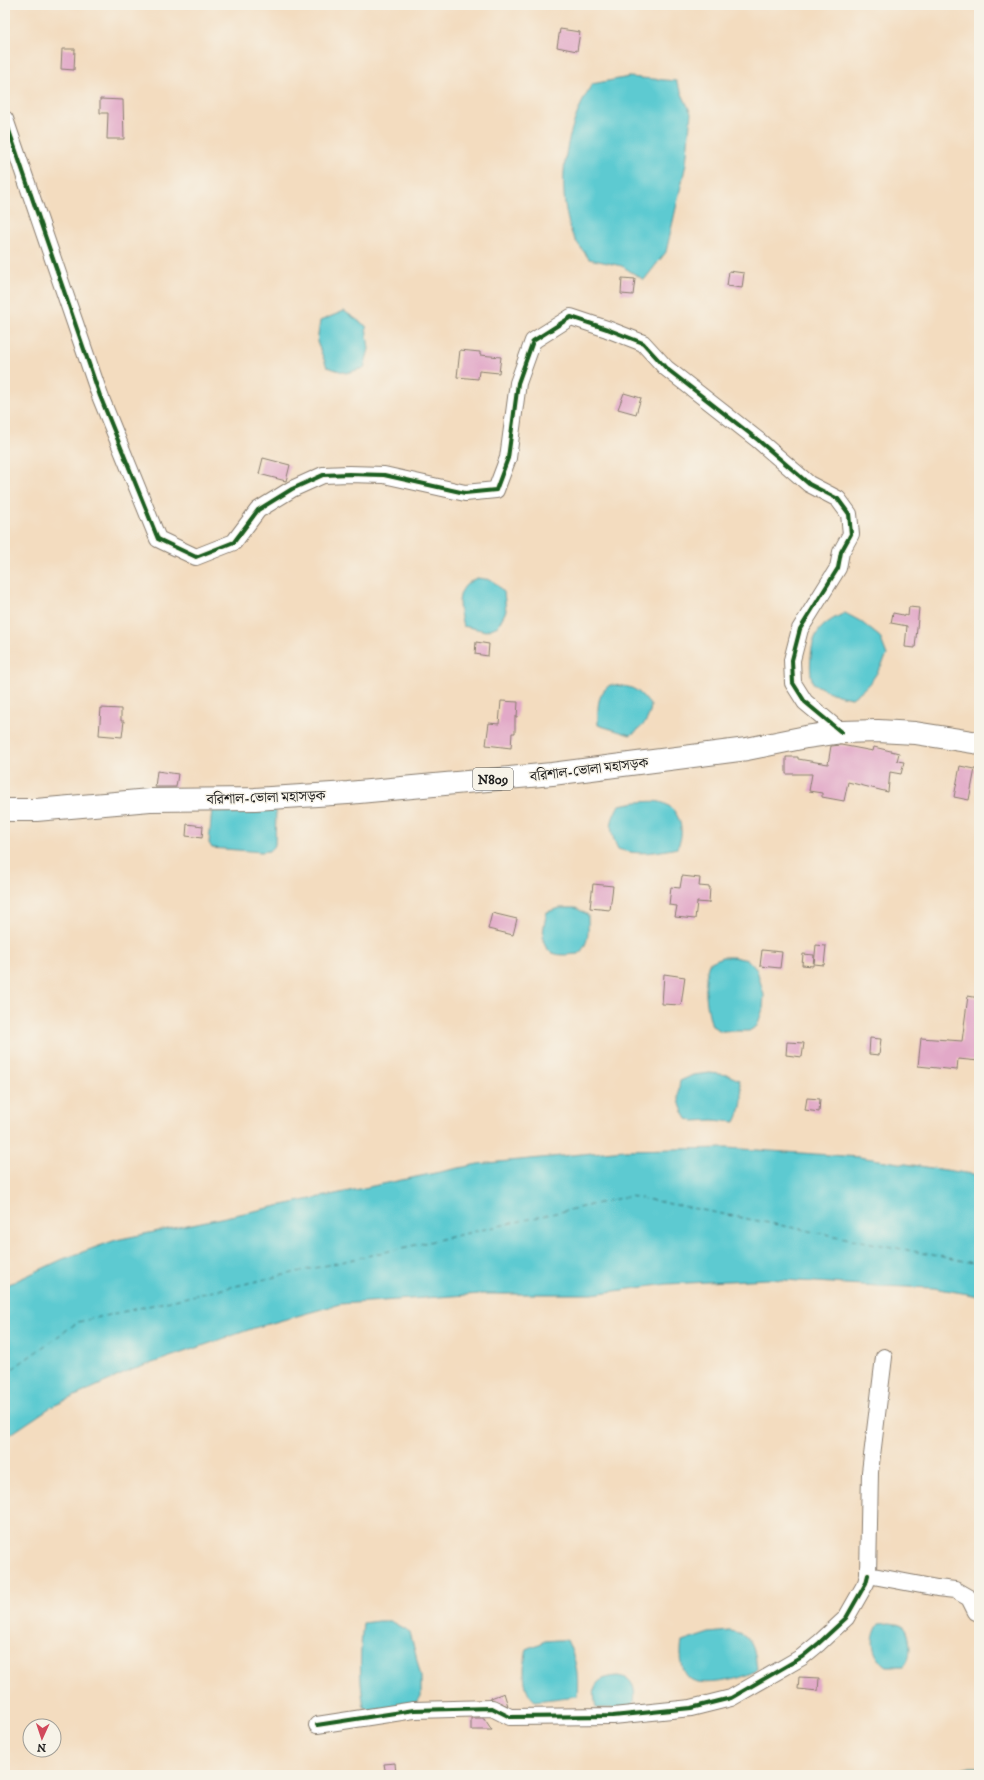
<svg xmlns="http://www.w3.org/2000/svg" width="984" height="1780" font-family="'IM FELL DW Pica','Noto Serif Bengali',serif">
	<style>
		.water { fill: #5dcad1; stroke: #3c7376 }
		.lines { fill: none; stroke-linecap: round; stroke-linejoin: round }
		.ferry { stroke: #33595b; stroke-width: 1; stroke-dasharray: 5 4; stroke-linecap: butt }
		.building { fill: #e2a9c8 }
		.minor-casing { stroke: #887c6e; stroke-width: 18 }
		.highway-casing { stroke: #887c6e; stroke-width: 24 }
		.minor { stroke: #fff; stroke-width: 16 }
		.highway { stroke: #fff; stroke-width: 22 }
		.cycleway-casing { stroke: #f7f3e8; stroke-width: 6 }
		.cycleway { stroke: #1b5e20; stroke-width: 4 }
		.labels { text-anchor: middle; stroke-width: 3; stroke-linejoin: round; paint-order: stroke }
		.shield { fill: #f7f3e8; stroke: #5e5c59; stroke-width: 1 }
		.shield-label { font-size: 13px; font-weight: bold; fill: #1c1c1c }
		.street-label { font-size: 14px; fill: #1c1c1c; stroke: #f7f3e8 }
	</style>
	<rect width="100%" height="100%" fill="#f7f3e8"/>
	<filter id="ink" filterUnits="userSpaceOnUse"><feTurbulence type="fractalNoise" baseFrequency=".025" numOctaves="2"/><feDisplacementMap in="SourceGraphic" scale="8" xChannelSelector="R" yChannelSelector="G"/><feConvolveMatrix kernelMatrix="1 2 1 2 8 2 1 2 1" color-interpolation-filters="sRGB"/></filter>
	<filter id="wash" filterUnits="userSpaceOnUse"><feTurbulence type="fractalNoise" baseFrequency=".012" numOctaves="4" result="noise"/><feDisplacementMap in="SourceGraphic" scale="16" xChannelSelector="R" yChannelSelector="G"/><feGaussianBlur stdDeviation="0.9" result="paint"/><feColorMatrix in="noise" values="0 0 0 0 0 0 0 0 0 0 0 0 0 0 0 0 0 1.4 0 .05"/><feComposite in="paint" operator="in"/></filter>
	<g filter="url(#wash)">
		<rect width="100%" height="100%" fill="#f3dcbf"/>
		<path class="water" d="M629,77L676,81L691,113L686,164L666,252L644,280L622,266L589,259C584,251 576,243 572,234C555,185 565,128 592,84Z
			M344,311L366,326L369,349L364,368L346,373L327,367L317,342L320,321Z
			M477,578L492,580L504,592L506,611L498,626L486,631L463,626C458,606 454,588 477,578Z
			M845,613L860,621L880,637L887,655C877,674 871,685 852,698C837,696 826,691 813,683C810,673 810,666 811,656C813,631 823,623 845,613Z
			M610,685C633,686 637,688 651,706C649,720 643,728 630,735L598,725C598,708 596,695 610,685Z
			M637,802C645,802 656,800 663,803C680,809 686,833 677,848C657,852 638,856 618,849C609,830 609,823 619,805Z
			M212,808H267L276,811L275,845L269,851L262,852L212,848L209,843Z
			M560,908H576L588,915C588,932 590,941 579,954C572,954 563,956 556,954C537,950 544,925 547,912Z
			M722,957H733L748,960L757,970L764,995L763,1009L757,1026L749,1031H721L712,1026C706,1007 703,982 709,963Z
			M710,1073L728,1075L739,1080C744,1098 743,1106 735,1122L713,1120L694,1121L687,1119C679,1106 677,1096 680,1081L693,1075Z
			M727,1148L859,1157L979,1175V1296L934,1288L878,1286L768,1279L667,1284L592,1294H480L340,1304L254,1328L132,1370L51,1407L5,1438V1286L63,1259L116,1240L478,1164L624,1150Z
			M378,1621H390L410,1632L421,1676V1696L414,1708L375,1714L364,1707C359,1680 360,1651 363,1623Z
			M890,1623C895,1624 901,1624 905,1628C910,1634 912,1654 907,1662C906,1663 904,1664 903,1666H887C872,1657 869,1639 879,1624Z
			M729,1631C754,1634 754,1647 757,1669C748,1679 704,1687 692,1680C680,1673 680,1653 682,1642L709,1633Z
			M557,1640H567C576,1659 579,1675 577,1696L535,1701C521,1690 523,1664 527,1649L545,1641Z
			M618,1676C621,1677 626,1677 628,1679C636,1685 636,1700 632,1708H596C592,1686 594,1678 618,1676Z
			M970,1767H979V1775H956L962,1769Z"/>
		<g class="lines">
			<path class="ferry" d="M5,1374L78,1322L630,1196L979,1264"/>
		</g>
		<g id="blocks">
			<path class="building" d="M560,29L580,32L577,51L557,47Z
				M62,49H75L74,70L61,69Z
				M100,99L123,100L124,139H107L108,113H100Z
				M729,271L744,273L742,288L727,286Z
				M622,278L635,279L633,295L621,294Z
				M460,350L480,352V355L501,357L499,373L479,371L478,379L457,377Z
				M624,393L641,398L636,414L618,409Z
				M263,458L290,465L286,481L259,474Z
				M909,607L919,608L915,648L905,647L907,626L891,623L893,613L908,616Z
				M476,642L489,644L488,656L475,654Z
				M501,701L518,702L517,717H515V733H512L511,748L486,745L489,723L499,724Z
				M101,708L121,709V721H124L122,737L99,735Z
				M841,745L873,751L874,747L899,753L897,761L904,762L901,774L890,772L888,792L848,782L844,801L822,797V793L809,791L812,774H786V757H798V759L828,764L831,746Z
				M960,766L975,769L969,800L954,797Z
				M157,771L178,774L176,787H155Z
				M187,824L203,826L202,838L186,836Z
				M682,876L700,878L699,886L710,887L709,903L697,902L695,919L675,917L677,906L669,905L671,887L680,888Z
				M593,884L613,886L610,910L590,908Z
				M492,913L517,919L513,935L488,929Z
				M816,945L826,946L824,965L814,964Z
				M762,950L782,952L780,968L760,966Z
				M803,954L814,955L813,966L802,965Z
				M664,974L685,977L681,1005L662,1004Z
				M968,996L979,998V1061L958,1059L957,1070L918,1066L921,1038L962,1041Z
				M870,1038L881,1039L879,1055L869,1054Z
				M787,1042L804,1043L802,1057L786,1055Z
				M807,1098L820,1099L819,1112L805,1110Z
				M799,1677L819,1678L818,1691L798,1689Z
				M504,1693L508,1706L491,1699V1698Z
				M471,1718H484L492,1730H471Z
				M395,1763L396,1775H386L384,1764Z"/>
		</g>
	</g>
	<g filter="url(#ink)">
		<use href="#blocks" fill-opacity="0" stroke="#887c6e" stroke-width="1"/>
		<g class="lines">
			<g class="minor-casing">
				<path id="minor" d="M5,119L100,396L158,539L196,557L234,542L258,510L292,489L323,475L349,474L384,475L465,493L496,490L508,458L518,383L533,341L571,317L607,329L643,343L666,368L758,440L809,484L838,499L849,514L851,534L841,552L838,568L800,629L792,660L793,683L805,702L841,732
					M884,1357L870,1472L868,1575L937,1588L955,1590L969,1598L976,1612L979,1613
					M317,1725L414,1710L492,1708L510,1717L613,1716L691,1708L731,1698L802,1657L819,1643L846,1618L866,1583L868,1575"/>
			</g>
			<g class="highway-casing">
				<path id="highway" d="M5,810H36L150,800L255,799L348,793L552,774L747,749L806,737L841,732L878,731L915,733L979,743"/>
			</g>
			<use href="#minor" class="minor"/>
			<use href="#highway" class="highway"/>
			<g class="cycleway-casing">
				<path id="cycleway" d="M5,119L100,396L158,539L196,557L234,542L258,510L292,489L323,475L349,474L384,475L465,493L496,490L508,458L518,383L533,341L571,317L607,329L643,343L666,368L758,440L809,484L838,499L849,514L851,534L841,552L838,568L800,629L792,660L793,683L805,702L841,732
					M317,1725L414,1710L492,1708L510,1717L613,1716L691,1708L731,1698L802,1657L819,1643L846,1618L866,1583L868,1575"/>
			</g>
			<use href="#cycleway" class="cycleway"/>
		</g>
	</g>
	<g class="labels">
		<rect class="shield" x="473" y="768" width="40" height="22" rx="3"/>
		<g class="shield-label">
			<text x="493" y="784">N809</text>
		</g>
		<g class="street-label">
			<text transform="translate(589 769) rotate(-7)" y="5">বরিশাল-ভোলা মহাসড়ক</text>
			<text transform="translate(266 797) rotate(-2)" y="5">বরিশাল-ভোলা মহাসড়ক</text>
		</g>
	</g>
	<rect width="984" height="1780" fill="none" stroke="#f7f3e8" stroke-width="20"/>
	<g transform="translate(42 1738) rotate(183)"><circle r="19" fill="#f7f3e8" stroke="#9f9d96"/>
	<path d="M0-3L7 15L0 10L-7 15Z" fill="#d1495b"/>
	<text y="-6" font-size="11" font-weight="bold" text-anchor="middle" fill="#1c1c1c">N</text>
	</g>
</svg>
